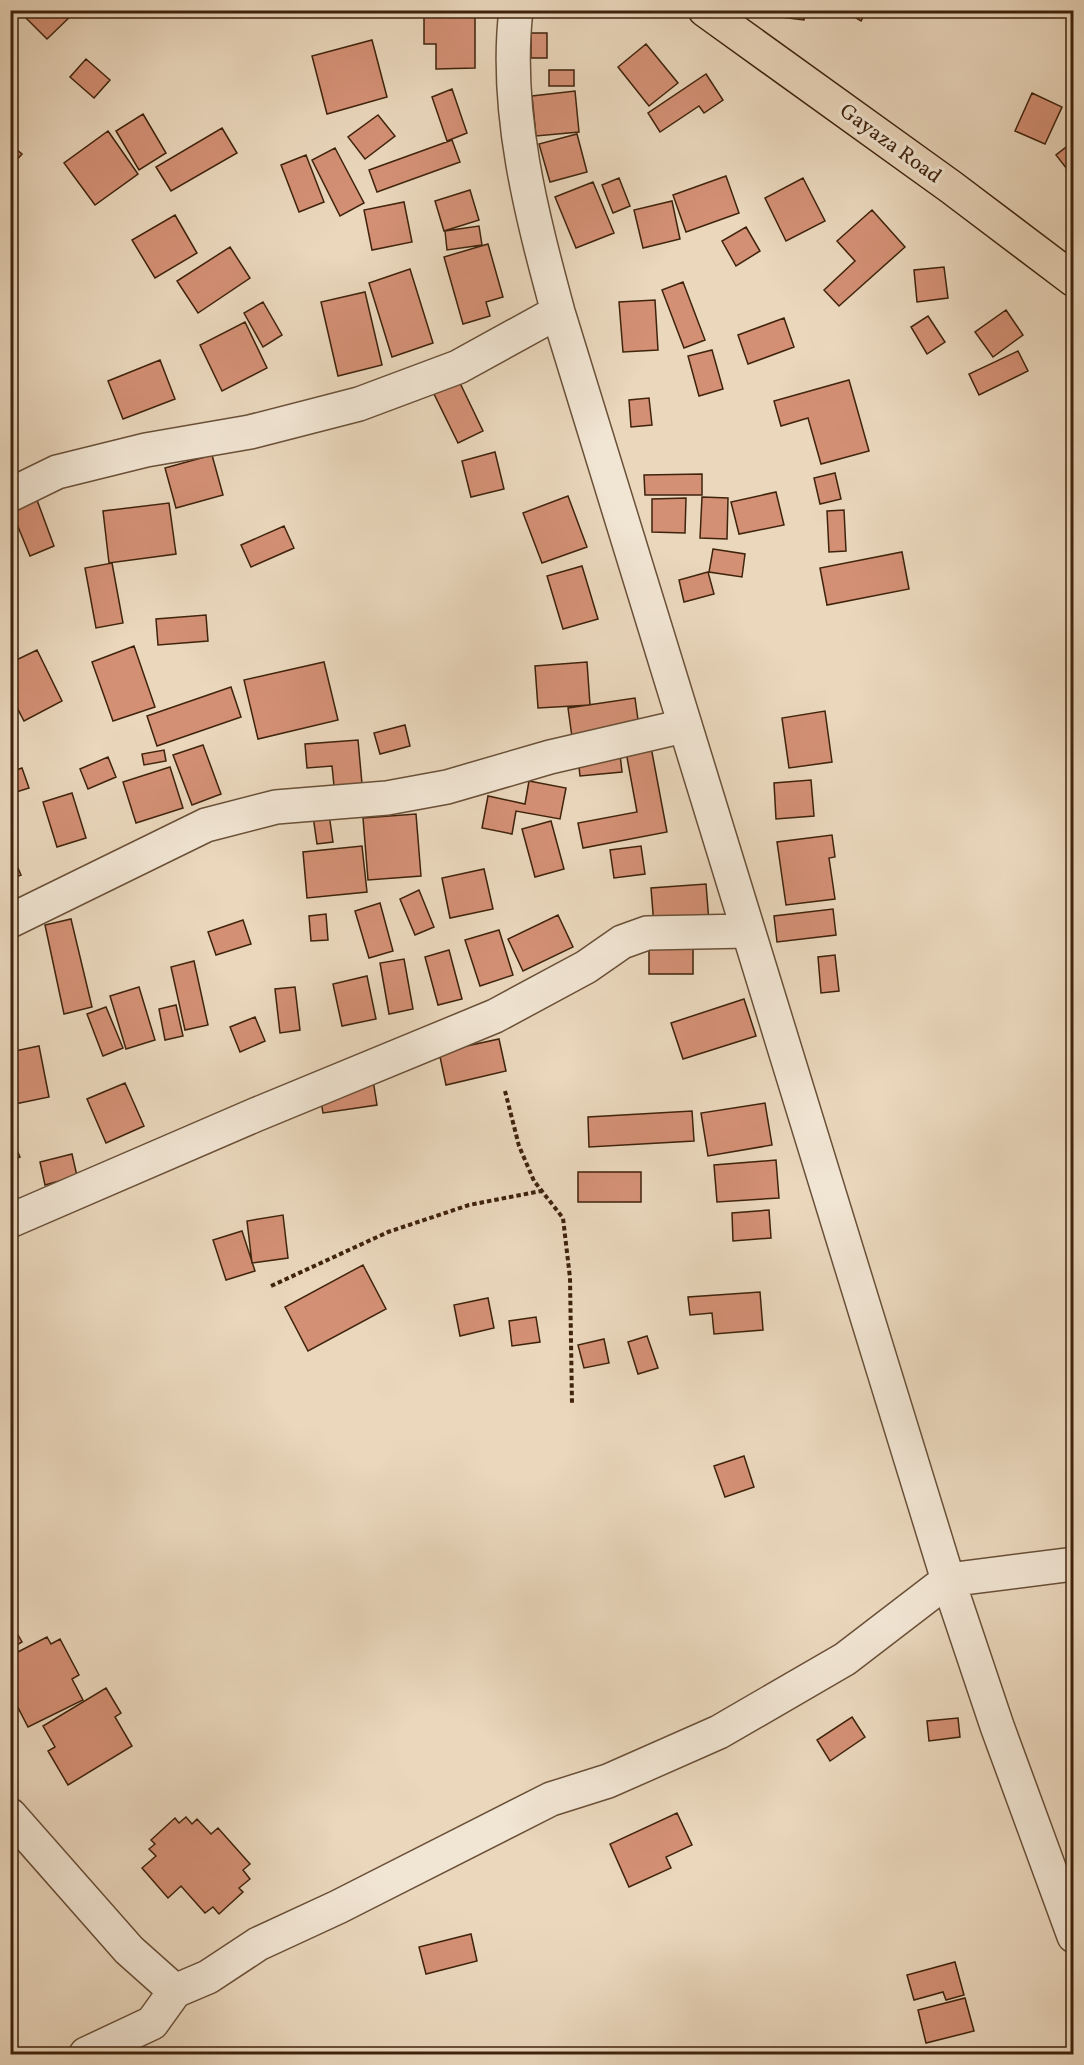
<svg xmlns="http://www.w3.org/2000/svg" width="1084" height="2065" font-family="Vollkorn,serif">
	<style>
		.building { fill: #d49075; stroke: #3f230c; stroke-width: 1.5 }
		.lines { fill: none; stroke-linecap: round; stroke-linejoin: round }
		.minor-casing { stroke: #6a5038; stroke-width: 36 }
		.major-casing { stroke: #3f230c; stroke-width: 36 }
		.path { stroke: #3f230c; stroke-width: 4; stroke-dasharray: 4.5 3; stroke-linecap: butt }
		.minor { stroke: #f1e5d3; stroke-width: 33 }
		.major { stroke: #ead7bc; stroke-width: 33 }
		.labels { text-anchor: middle; stroke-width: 6; stroke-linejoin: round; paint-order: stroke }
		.street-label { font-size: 21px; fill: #3f230c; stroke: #f1e5d3 }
	</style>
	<rect width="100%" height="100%" fill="#ead7bc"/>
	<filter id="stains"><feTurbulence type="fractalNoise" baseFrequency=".00333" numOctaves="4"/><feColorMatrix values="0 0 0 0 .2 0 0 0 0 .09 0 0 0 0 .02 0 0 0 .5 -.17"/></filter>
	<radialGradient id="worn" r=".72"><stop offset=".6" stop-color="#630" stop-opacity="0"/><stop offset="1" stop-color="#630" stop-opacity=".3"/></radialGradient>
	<path class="building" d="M32,10H77L47,39L25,17Z
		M424,10H475V68L436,69V44H424Z
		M782,10H806L804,20L781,17Z
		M843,10H867L861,21Z
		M531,33H547V58H531Z
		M372,40L387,97L327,114L312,56Z
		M646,44L678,83L649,106L618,67Z
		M86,59L110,80L94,98L70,77Z
		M549,70H574V86H549Z
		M706,74L723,100L704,113L699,106L660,132L648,113Z
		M452,89L467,133L447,141L432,97Z
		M575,91L579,132L536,136L532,96Z
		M1032,93L1062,107L1045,144L1015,131Z
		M143,114L166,153L139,170L116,131Z
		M378,115L395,136L365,159L348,137Z
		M222,128L237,153L171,191L156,167Z
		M108,131L138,174L95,205L64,163Z
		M577,134L587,172L550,182L539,144Z
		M452,140L460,162L377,192L369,170Z
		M1074,141V178L1056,155Z
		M10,144L22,154L10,167Z
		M335,148L364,203L340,216L312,160Z
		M306,155L324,202L299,212L281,165Z
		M726,176L739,213L686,232L673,195Z
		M619,178L630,206L613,213L602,185Z
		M803,178L825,221L786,241L765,198Z
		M593,182L614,233L576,248L555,197Z
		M470,190L479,220L444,231L435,201Z
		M672,201L680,239L643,248L634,210Z
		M404,202L412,242L372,250L364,210Z
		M872,210L905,247L839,306L824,290L855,261L837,241Z
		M175,215L197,253L155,278L132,240Z
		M479,226L482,245L447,250L445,231Z
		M746,227L760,251L736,266L722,241Z
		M488,244L503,297L486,302L490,316L463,324L444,257Z
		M230,247L250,278L198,313L177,281Z
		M944,267L948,298L917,302L914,270Z
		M410,269L433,343L392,357L369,283Z
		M683,282L705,340L684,348L662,290Z
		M365,292L382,365L338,376L321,302Z
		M655,300L658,350L623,352L619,302Z
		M263,302L282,335L263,347L244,313Z
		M1006,310L1023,335L993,357L975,332Z
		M928,316L945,342L927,354L911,327Z
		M784,318L794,347L748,364L738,335Z
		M245,322L267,368L222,391L200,345Z
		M712,350L723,389L699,396L688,356Z
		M1018,351L1028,371L979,395L969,374Z
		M160,360L175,399L123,419L108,381Z
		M849,380L869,451L821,464L808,418L781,426L774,401Z
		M459,381L483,431L458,443L434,394Z
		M649,398L652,425L631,427L629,400Z
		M495,452L504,489L471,497L462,461Z
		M212,455L223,495L176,508L165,468Z
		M835,473L841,499L820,504L814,478Z
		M702,474V495H645L644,475Z
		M34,492L54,546L30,556L10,507Z
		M776,492L784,525L739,534L731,502Z
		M568,496L587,547L542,563L523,513Z
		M702,497L728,498L727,539L700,538Z
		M686,498L685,533L652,532V499Z
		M169,503L176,554L109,563L103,511Z
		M844,510L846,551L829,552L827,511Z
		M284,526L294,548L251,567L241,545Z
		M713,549L745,554L742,577L709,572Z
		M902,552L909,589L827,605L820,568Z
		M112,563L123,623L96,628L85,568Z
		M582,566L598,619L563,629L547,576Z
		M708,572L714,594L684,602L679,580Z
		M206,615L208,641L158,645L156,619Z
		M134,646L155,707L113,721L92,662Z
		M37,650L62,701L24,721L10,694V663Z
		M324,662L338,720L258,739L244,680Z
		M587,662L590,705L538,708L535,666Z
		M231,687L241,717L157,746L147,716Z
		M635,698L639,727L572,737L568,708Z
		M825,711L832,762L789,768L782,718Z
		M405,725L410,746L380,754L374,733Z
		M358,740L362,784L334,786L332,766L307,768L305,744Z
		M203,745L221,794L192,805L173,755Z
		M651,747L667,832L583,848L578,823L637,812L626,752Z
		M164,750L166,761L144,765L142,754Z
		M620,754L622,772L580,776L578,758Z
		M108,757L116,777L88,789L80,769Z
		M170,767L183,808L136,823L123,782Z
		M22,768L29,788L10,794V772Z
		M811,780L814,816L776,819L774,783Z
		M529,781L566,788L560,819L516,811L512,834L482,828L488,796L525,804Z
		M72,793L86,838L57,847L43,802Z
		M329,814L333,842L317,844L313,816Z
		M416,814L421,876L368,880L363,818Z
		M551,821L564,869L535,877L522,829Z
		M832,835L835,857L829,858L835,899L786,905L777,842Z
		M362,846L367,892L307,898L303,852Z
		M641,846L645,874L614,878L610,850Z
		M10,850L21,875L10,879Z
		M484,869L493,909L450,918L442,878Z
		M706,884L709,922L654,926L651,888Z
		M419,890L434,927L415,935L400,899Z
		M380,903L393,951L369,958L355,911Z
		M833,909L836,935L777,942L774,916Z
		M326,914L328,940L311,941L309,916Z
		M558,915L573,947L523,971L508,939Z
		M71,919L92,1007L64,1014L45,925Z
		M243,920L251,944L216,955L208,932Z
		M499,930L513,975L480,986L465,940Z
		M649,939H693V974H649Z
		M449,950L462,999L438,1005L425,957Z
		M835,955L839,991L821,993L818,957Z
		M404,959L413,1009L389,1014L380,963Z
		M194,961L208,1025L185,1030L171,967Z
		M367,976L376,1019L342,1026L333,984Z
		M139,987L155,1040L126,1049L110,996Z
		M295,987L300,1030L280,1033L275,989Z
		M744,999L756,1036L683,1059L671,1023Z
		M176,1005L183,1036L165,1040L159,1009Z
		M106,1007L123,1048L103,1056L87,1014Z
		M255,1017L265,1041L240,1052L230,1027Z
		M499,1039L506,1071L446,1085L439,1052Z
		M39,1046L49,1097L10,1105V1052Z
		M373,1080L377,1105L323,1113L319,1089Z
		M125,1083L144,1126L106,1143L87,1099Z
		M765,1103L772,1145L708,1156L701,1113Z
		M692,1111L694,1141L589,1147L588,1117Z
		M10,1134L20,1157L10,1161Z
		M72,1154L77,1176L45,1185L40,1162Z
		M776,1160L779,1198L717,1202L714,1165Z
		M578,1172H641V1202H578Z
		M769,1210L771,1238L733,1241L732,1213Z
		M283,1215L288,1258L252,1263L247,1221Z
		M242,1231L255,1271L226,1280L213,1240Z
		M363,1265L386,1309L308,1351L285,1307Z
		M760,1292L763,1330L714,1334L712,1313L690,1315L688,1297Z
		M488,1298L494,1328L460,1336L454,1305Z
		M536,1317L540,1342L512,1346L509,1321Z
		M647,1336L658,1368L638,1374L628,1342Z
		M604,1339L609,1363L584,1368L578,1345Z
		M744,1456L754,1487L725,1497L714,1466Z
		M10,1621L22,1642L10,1649Z
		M47,1637L51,1644L60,1639L79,1675L72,1679L83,1700L28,1727L10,1692V1656Z
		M106,1688L121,1713L115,1717L132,1746L68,1785L48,1751L55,1747L43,1726Z
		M852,1717L865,1737L830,1761L817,1740Z
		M958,1718L960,1737L929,1741L927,1721Z
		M677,1813L692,1845L666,1857L671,1868L629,1887L610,1844Z
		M186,1817L192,1824L197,1819L211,1834L218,1828L250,1864L243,1870L250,1879L239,1888L243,1892L219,1914L213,1907L205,1913L181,1886L168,1898L142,1868L156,1856L149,1849L155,1844L151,1840L175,1818L179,1823Z
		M471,1934L477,1961L426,1974L419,1947Z
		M955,1962L964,1995L946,2000L943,1992L914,2000L907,1975Z
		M965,1998L974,2031L926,2043L918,2010Z"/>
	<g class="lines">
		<g class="minor-casing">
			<path id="minor" d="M516,10C504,111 532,216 558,312L948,1580L997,1726L1074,1936
				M10,495L57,472L146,450L250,432L359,404L458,367L558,312
				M10,921L206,825L276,807L387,798L447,787L550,757L684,726
				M12,1220L255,1115L495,1016L586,967L622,942L647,933L747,931
				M10,1815L129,1950L175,1991
				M86,2054L152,2023L175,1991L208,1977L258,1944L338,1907L551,1799L608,1781L719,1732L845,1659L948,1580L1074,1564"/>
		</g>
		<g class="major-casing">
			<path id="major" d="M705,10L951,187L1074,280"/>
		</g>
		<path class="path" d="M505,1091L519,1146L534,1181L563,1218L570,1278L572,1403
			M271,1286L388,1232L469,1205L541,1191"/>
		<use href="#minor" class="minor"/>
		<use href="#major" class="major"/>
	</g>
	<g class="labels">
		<g class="street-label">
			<text transform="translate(891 143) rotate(36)" y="7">Gayaza Road</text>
		</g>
	</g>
	<rect width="1084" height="2065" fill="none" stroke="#ead7bc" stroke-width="36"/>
	<rect x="12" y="12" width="1060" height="2041" fill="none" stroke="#3f230c" stroke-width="3"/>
	<rect x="18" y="18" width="1048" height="2029" fill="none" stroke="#3f230c" stroke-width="1.5"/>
	<rect width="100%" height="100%" filter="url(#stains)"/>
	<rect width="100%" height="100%" fill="url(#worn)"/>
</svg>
